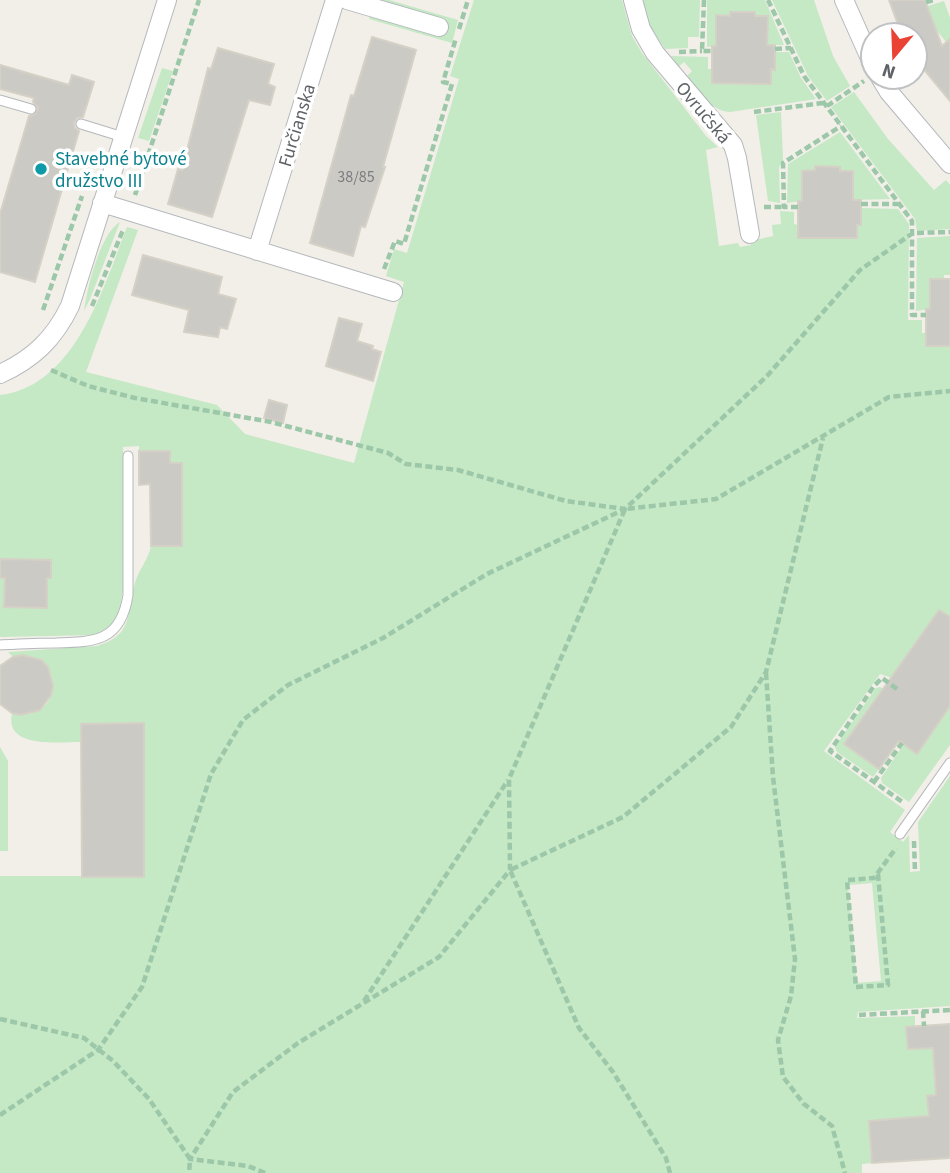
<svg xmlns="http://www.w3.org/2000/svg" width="950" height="1173" font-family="'Source Sans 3',sans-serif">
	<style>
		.green { fill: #c5e8c5; fill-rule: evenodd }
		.building { fill: #cccac5; stroke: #d6d1c6; stroke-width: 2 }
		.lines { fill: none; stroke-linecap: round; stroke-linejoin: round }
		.service-casing { stroke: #b5b8bc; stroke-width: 11 }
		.minor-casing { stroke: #b5b8bc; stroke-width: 20 }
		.path { stroke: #9cc7a9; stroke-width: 4.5; stroke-dasharray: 7 3.5; stroke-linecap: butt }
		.service { stroke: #fff; stroke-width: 9 }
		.minor { stroke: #fff; stroke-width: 18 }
		.culture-dot { fill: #0f9aa8; stroke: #fff; stroke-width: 2.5 }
		.labels { text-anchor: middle; stroke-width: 7; stroke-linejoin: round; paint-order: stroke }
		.number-label { font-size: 16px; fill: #7a7d7f }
		.street-label { font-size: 19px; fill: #5f6368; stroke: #fff }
		.culture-label { font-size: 19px; fill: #0d838f; stroke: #fff; text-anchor: start }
	</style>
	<rect width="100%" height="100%" fill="#f1efe8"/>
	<path class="green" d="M382,0H389L458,20L452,43L369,19L370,16L439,36L443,19Z
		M474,0H622L632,36L642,53L706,136L718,147L706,150L719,246L738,243L740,247L751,245V241L773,236L772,225L781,224L780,211L794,212V224L798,225V238H856L857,225H861V208L898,209L909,224L908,320H922V333H926V346H950V617L939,610L892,678L880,674L824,751L905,810L890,832L903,842L909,835L910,872L920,871L918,822L950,776V1006L858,1012L857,1018L915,1016V1026L906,1027L908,1049L933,1048L936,1095L927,1096L929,1116L869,1121L872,1163L862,1164V1173H0V876H144L143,723L81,724V742C58,742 4,749 12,713C66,725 66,646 13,657L8,652L97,646C137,634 125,610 136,580C140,568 148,560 151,546L182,545V463H170L169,451H139V446L123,447L124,582L119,616L111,626L95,635L0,637V395C75,387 104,286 127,227L138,230L86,372L217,405L245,434L354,463L404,282L386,276L394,249L407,253L459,79L450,76ZM872,883L881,981L857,983L848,885Z
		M643,0H700L699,37H688V48L665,49L650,27Z
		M707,0H765L784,45H767L768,16H755L754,12H730V16L716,15V46L707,47Z
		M772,0H814L833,56L850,86L827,101L808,76Z
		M944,1L950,18V40L946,42L938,32L915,51L936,30L928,6Z
		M775,52H789L801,78L816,99L730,112C710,111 699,90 687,76L692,71L684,62L678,67L671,56L708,57V69H712V83L770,84L771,69H775Z
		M162,68L173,71L149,141L138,138Z
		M854,92L888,139L934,190L946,180L950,185V229L917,231L915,219L831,107Z
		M781,112L783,159L779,167L780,203L768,201L756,115Z
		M840,132L890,199L853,200V171H840V167L816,166L815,170L802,171V201L787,203L788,164Z
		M120,222L90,299L84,311C87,288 100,234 120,222Z
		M950,236V275H944V279H930V309L916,311L917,238Z
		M880,687L884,689L844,744L879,769L873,777L837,752L835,747L876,688Z
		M950,706V745L909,802L882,783L881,778L904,744L917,753Z
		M0,747L8,761V851H0Z"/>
	<path class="building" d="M889,0H925L942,46L950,39V101L915,59V35H902Z
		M730,12H755V16H768L767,45H775V70L771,69V84L712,83V46H716V15L730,16Z
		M372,37L416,50L383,167H385L365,227L361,226L353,256L310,243L351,95L354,96Z
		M218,48L274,64L268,84L275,87L270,105L249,100L212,217L168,204L178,169L182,170L208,68L211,69Z
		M0,65L69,85L72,75L94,82L83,117L77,118L74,123L75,128L79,131L35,282L0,272V214L29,116L35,114L38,108L33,102L34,98L0,89Z
		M815,166L840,167V171H853V200H861V225H857V238H798V201H802V171L815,170Z
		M143,255L222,277L218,294L236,299L227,329L220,327L218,337L184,332L189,310L132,295Z
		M930,279H950V346H926V309H930Z
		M339,318L362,324L357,341L373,346L372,349L381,352L373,381L326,366Z
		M269,400L287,405L283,423L264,418Z
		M139,451H170V463H182V546H151L150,484L139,485Z
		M0,559L51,560V578H47V608L4,607L5,578H0Z
		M939,610L950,617V706L917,754L899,741L879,769L844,744Z
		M22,655L41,660L48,667L53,686L51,695L40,710L21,715L12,713L0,704V666L13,657Z
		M144,723V877H82L81,724Z
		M950,1024V1158L872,1163L869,1121L929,1116L927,1096L936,1095L933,1048L908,1049L906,1027Z"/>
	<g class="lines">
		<g class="service-casing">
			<path id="service" d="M0,100L31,109
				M81,124L123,137
				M0,645C19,644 37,643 56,643C96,642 121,641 128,595V456
				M900,834L950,763"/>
		</g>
		<g class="minor-casing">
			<path id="minor" d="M347,0L439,27
				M633,0L641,29L655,53L733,145L737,158L750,234
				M844,0L873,65
				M880,77L889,92L950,164
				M102,203L393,292
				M257,251L335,0
				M0,374C33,359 54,339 70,306L167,0"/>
		</g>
		<path class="path" d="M704,0L702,51H712
			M768,0L804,76L912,221V315H926
			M926,2L934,0
			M459,29L468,0
			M879,31L898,25
			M775,49L791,48
			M679,52L702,51
			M915,76L923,69
			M827,106L864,81
			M754,112L823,103
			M135,195L199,0
			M861,204H898
			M764,207H784
			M798,207H784L783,163L841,126
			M384,269L395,241L404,244L452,84L443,82L456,38
			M92,306L123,230
			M43,310L82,196
			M51,370L88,386L135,398L271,422L388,453L406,464L458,470L566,501L625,509
			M766,673L773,777L795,959L791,996L778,1040L783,1077L804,1104L832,1126L845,1173
			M897,689L882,678L874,686L830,751L904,803
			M874,782L902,743
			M914,841L915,872
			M878,874L888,985L856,987L847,880L874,878L896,848
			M364,1001L508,780
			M923,1011L924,1026
			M859,1015L950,1010
			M0,1019L84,1038L113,1061L149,1099L190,1159L189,1173
			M0,1115L98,1050L142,987L211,774L243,720L288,685L383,638L487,574L625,509L767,376L860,270L913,233L950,232
			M265,1173L248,1166L190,1159L233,1092L298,1043L439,957L510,870L509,779L625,509L716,499L889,397L950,391
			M670,1173L666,1158L613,1072L579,1028L510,870L623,817L731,727L766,672L823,438"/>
		<use href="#service" class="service"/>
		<use href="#minor" class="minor"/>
	</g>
	<circle class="culture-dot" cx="41" cy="169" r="7"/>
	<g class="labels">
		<g class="number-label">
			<text x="356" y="182">38/85</text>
		</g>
		<g class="street-label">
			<text transform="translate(704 112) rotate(50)" y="7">Ovručská</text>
			<text transform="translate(296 125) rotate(-73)" y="7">Furčianska</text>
		</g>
		<g class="culture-label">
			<text x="55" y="165">Stavebné bytové<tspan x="55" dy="22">družstvo III</tspan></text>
		</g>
	</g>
	<g transform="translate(894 56) rotate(199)"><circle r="33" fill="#ffffff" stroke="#bfc1c3" stroke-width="2"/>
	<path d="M0-5L12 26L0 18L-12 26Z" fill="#ea4335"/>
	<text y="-10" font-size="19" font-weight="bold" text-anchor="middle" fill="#5f6368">N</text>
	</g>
</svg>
